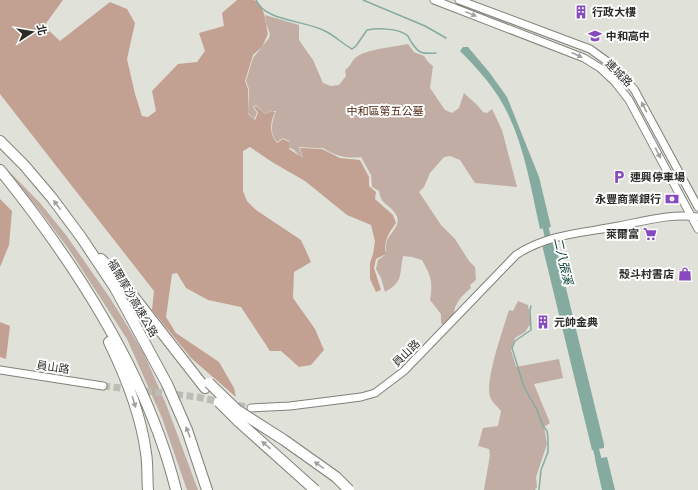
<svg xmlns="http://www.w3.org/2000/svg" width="698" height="490" font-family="'Nunito Sans','Noto Sans TC',sans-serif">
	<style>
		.green { fill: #c1ada4 }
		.forest { fill: #c2a193 }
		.water { fill: #85aba1 }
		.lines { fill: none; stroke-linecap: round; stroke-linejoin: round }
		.stream { stroke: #85aba1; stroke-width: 1.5 }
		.canal { stroke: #85aba1; stroke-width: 6 }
		.tertiary-tunnel { stroke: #bcbdb5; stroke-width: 7; stroke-dasharray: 7 3.5; stroke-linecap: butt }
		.tertiary-casing { stroke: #808179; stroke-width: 9 }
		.secondary-casing { stroke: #808179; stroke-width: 9 }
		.motorway-casing { stroke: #808179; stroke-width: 12 }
		.tertiary { stroke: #fff; stroke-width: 7 }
		.secondary { stroke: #fff; stroke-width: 7 }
		.motorway { stroke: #fff; stroke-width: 10 }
		.motorway-bridge-casing { stroke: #808179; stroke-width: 12; stroke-linecap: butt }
		.motorway-bridge { stroke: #fff; stroke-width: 10 }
		.oneway { fill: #a0a09e }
		.labels { text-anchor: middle; stroke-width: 4; stroke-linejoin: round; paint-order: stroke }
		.poi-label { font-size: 11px; font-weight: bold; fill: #2b2b28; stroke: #fff; text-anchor: start }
		.street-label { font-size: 11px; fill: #2b2b28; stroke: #fff }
		.park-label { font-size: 11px; fill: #532712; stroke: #fff }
		.water-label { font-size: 12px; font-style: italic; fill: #003b31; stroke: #fff }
	</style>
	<rect width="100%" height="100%" fill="#e0e1d8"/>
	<path class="green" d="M265,15L299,25V40L313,60L323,83L331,86L339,85L346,76L345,70C351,66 351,62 355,58C366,49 394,47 408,44L414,52L424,56L428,62L433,66L430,88L445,110L452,113L459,108L464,93L477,105L483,112L487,113L492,109L502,130L517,187L475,183L460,160L450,156L444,157L430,173L424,187L419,192L441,225L455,239L469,261L475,267L476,280L470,285L471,288C463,294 454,304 454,314L443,325L441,323V314L430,300C433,281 431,276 422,260L412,257L403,256C399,275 404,281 385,292L381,278L376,269L378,260L385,255C387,250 385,245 387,240C391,232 403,224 395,213C388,203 381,205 379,191L372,187L371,175L361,157C347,159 335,156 323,148H316L299,147L303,159L293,149L289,148V141L283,138L277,142C269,133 272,121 276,111H271L265,114L256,105L253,107L257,113L254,119L248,113L249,89L246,81L253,58L269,38L270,34L266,24Z
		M0,162L40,203L66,235L110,298L128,327L144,354L166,404L198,490H187L162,418L127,339L70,251L41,212Z
		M518,301L528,305L531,323L525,332L515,338L511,350L516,367L559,359L563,378L534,384L550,423L544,427L547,444L536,477L537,487L535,490H484L490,455L489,449L478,446L483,428L498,426L501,411C498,407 493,403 491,399C483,384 504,327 509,310L513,311Z"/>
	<path class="forest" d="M0,0H63L44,26L60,41L110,2L127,9L135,23L127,59L135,94L142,116L148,117L156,111L152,91L178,64L197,62L205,51L199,33L224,26L222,13L237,0C241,0 248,0 253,0C266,4 265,24 268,34L262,47L253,55L245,81L248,89V114L255,120L258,113L254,107L256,106L265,114L272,111L275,112C270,122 269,134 277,143L283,139L289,142V149L303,158L300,148L322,149L340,158L360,160L369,177V186L376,192L375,199L393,215L396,223C389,233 383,241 386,254L376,259L374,268L381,290L376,292L370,279V263L373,254L375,241L371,225L347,215L305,181L272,162L250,147L243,151V191L247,201L256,210L301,240L311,262L294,272L293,298L315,329L324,350L311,365L299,367L281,351H270L241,307L208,300L186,288L177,273L172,274L166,317L176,333L219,362L234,388L236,397L191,358L152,310L154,291L0,94Z
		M0,199L12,211L9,245L0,267Z
		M0,322L10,326L6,359L0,357Z"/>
	<path class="water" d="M463,47H468L489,72L507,97L539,177L551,227L540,229C530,184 523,135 498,96C487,79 474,65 460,51Z
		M555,243L604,444V448L592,450L543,249V246Z
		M607,457L615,490H602L595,459Z"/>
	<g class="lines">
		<path class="stream" d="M256,0C265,22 307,20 327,32C336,37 343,44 352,49L356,46L367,30C378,28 397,28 407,35C409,37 410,41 412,43C419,54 423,54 436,53
			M363,0L425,26L446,38
			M531,306L530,310L531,330L515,341L512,348L524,387L537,410L543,426L547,431L548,438V452L541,470L539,490"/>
		<path class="canal" d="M546,229L549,243
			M594,441L600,465"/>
		<path class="tertiary-tunnel" d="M103,386L197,397L251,408"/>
		<g class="tertiary-casing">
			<path id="tertiary" d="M0,370L103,386
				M251,408L290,406L361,397L375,393L404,371L516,255C547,234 583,233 619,226C644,221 672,213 698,217"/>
		</g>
		<g class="secondary-casing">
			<path id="secondary" d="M434,0L584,58L600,68L615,82L629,100L698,229
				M459,0L590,49L608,62L634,89L698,207"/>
		</g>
		<g class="motorway-casing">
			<path id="motorway" d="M0,141L24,165L52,198L81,237L115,288L167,384L187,430L207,490
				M0,170C75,263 147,373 176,490
				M101,259L116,274L205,388
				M109,342C126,377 141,414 146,453C148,465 147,478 148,490"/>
		</g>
		<use href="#tertiary" class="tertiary"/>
		<use href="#secondary" class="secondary"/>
		<use href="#motorway" class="motorway"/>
		<g class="motorway-bridge-casing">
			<path id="motorway-bridge" d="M209,383L237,410L284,440L336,477L349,490
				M219,402L238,421L315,490"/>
		</g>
		<use href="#motorway-bridge" class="motorway-bridge"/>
	</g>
	<defs><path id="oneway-solid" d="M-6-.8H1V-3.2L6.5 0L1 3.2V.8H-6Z"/></defs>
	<g class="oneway">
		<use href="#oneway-solid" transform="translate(471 14) rotate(22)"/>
		<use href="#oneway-solid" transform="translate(577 55) rotate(24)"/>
		<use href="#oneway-solid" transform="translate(644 107) rotate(-118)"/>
		<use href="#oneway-solid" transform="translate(658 153) rotate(62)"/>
		<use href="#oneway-solid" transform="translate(57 205) rotate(-127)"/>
		<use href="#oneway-solid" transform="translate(134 402) rotate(73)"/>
		<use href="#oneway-solid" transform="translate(188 432) rotate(-111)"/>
		<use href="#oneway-solid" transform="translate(266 445) rotate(-139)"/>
		<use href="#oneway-solid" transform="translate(319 465) rotate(-144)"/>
	</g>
	<defs>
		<g id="building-bare" transform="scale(1.08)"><path d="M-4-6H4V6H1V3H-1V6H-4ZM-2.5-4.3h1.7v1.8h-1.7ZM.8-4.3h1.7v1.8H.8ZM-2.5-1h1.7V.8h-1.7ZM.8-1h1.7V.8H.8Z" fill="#8749be" stroke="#fff" stroke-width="2.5" paint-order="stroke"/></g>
		<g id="school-bare" transform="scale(1.08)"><path d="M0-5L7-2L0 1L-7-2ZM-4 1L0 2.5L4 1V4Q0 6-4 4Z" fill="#8749be" stroke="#fff" stroke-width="2.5" paint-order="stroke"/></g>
		<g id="parking-bare" transform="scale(1.08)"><path d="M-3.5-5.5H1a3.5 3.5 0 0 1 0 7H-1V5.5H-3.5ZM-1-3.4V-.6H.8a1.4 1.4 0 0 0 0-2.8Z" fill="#8749be" stroke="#fff" stroke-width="2.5" paint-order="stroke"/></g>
		<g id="bank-bare" transform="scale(1.08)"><path d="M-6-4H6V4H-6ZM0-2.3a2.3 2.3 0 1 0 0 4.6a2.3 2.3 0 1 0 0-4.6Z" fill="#8749be" stroke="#fff" stroke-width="2.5" paint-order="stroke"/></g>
		<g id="supermarket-bare" transform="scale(1.08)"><path d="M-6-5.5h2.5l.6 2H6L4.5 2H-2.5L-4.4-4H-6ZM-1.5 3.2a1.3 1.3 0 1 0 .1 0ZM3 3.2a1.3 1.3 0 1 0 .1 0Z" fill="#8749be" stroke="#fff" stroke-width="2.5" paint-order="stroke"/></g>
		<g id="shop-bare" transform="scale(1.08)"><path d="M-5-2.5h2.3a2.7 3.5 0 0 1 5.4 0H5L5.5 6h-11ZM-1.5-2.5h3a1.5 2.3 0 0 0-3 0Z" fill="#8749be" stroke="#fff" stroke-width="2.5" paint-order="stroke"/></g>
	</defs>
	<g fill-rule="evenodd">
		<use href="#building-bare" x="581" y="12"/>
		<use href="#school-bare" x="595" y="36"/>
		<use href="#parking-bare" x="619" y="177"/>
		<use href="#bank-bare" x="672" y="199"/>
		<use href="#supermarket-bare" x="650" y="234"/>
		<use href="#shop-bare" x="685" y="274"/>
		<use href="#building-bare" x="543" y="322"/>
	</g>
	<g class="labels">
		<g class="poi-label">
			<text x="592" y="16">行政大樓</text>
			<text x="606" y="40">中和高中</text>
			<text x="630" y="181">連興停車場</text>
			<text x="661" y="203" text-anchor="end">永豐商業銀行</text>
			<text x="639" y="238" text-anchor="end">萊爾富</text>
			<text x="674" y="278" text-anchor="end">殼斗村書店</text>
			<text x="554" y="326">元帥金典</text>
		</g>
		<g class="street-label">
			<text transform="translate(619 73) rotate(45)" y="4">連城路</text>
			<text transform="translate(133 298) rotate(60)" y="4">福爾摩沙高速公路</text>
			<text transform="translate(406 353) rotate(-44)" y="4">員山路</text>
			<text transform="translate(53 367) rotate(8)" y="4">員山路</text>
		</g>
		<g class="park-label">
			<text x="385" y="115">中和區第五公墓</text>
		</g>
		<g class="water-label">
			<text transform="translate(563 261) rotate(77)" y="4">二八張溪</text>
		</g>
	</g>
	<g transform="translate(32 32) rotate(78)" stroke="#ffffff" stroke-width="3" paint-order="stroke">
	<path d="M0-3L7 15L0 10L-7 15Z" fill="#2b2b28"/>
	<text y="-6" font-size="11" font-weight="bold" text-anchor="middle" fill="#2b2b28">北</text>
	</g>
</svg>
